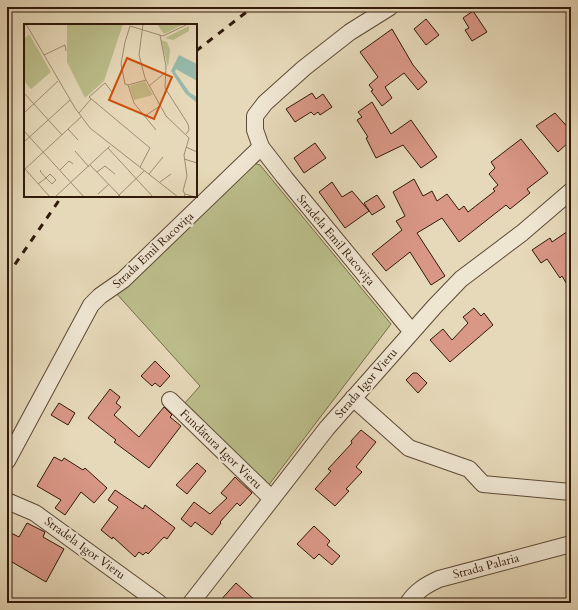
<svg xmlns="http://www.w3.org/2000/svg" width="578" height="610" font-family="Cardo,serif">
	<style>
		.green { fill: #bbbe8b; stroke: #766c4a }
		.building { fill: #d99786; stroke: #31190a }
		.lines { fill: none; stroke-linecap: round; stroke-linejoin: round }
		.minor-casing { stroke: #5e4936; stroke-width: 18 }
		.minor { stroke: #efe6d2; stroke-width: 16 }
		.rail { stroke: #31190a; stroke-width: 3; stroke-dasharray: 7 7; stroke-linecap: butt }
		.labels { text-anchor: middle; stroke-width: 4; stroke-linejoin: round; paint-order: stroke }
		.street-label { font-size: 12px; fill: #31190a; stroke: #efe6d2 }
		.inset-road { fill: none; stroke: #9e8c73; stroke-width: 1 }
		.view { fill: #cd4f0c; fill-opacity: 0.15; stroke: #cd4f0c; stroke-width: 2 }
		.inset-edge { fill: none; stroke: #31190a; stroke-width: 2 }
	</style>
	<rect width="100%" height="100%" fill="#e6d9b9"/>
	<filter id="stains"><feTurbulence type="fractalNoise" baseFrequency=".005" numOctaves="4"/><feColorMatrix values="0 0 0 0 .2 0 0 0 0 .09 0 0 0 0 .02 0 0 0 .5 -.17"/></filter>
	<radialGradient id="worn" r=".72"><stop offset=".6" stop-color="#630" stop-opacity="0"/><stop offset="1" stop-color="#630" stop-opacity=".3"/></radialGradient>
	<path class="green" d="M254,163L260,165L391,324L268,486L184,404L200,386L115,292Z"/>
	<path class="building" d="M473,11L487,32L472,41L465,30L469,28L463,18Z
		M426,19L439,35L426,45L414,29Z
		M392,29L413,65L427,82L418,90L404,73L385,87L392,98L382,106L371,91L373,90L369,85L378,77L360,52Z
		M312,93L316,99L323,94L332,107L320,115L318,112L314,115L311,112L295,122L286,109Z
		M372,102L391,134L411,120L437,157L421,168L403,145L376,158L366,138L368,137L357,120L362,117L358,112Z
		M555,113L571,131V140L558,152L536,126Z
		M521,139L548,173L527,189L530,193L510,209L506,205L459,242L442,218L417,233L445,276L431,285L410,252L386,271L372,254L402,230L396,221L405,216L393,192L414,179L423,196L432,191L437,201L447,194L459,210L464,206L468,212L495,191L493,189L498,185L489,174L495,168L491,162Z
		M315,143L326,158L304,173L294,158Z
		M332,182L342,197L352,191L369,211L345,228L319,192Z
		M377,195L385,207L372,215L364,203Z
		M571,229V291L562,276L560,278L547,259L541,263L532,250L550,238L552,242Z
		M474,308L481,316L484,313L493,325L450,362L430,340L443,329L452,340L468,323L463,317Z
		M155,361L170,376L160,387L155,383L152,386L141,376Z
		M413,373H417L427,383L418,393L406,380Z
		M110,389L120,397L116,403L121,407L114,415L139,437L164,407L172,415L170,417L181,426L149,468L114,442L116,440L88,418Z
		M59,403L75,413L68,425L51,415Z
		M361,430L376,442L356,467L362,472L346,489L349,491L335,506L315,489L331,471L328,469L352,443L351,441Z
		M54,457L62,461L64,458L83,470L85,468L107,488L94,503L81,492L65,515L55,508L61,500L37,486Z
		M197,463L206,471L187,494L176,485Z
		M235,477L252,493L240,506L237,503L220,522L221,523L212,535L195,522L191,527L181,519L194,502L210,514L227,498L221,493Z
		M115,490L143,509L145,505L175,528L167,539L164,537L148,554L146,552L143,555L139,552L135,557L113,537L112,539L101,530L118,507L108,500Z
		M27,523L45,532L43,537L64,549L46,582L7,559V531L19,537Z
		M314,526L330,541L327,545L340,556L332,565L319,554L314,559L297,544Z
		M236,583L258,603H218Z"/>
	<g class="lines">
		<g class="minor-casing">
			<path id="minor" d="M390,7L350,32L304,68L265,103L255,116V130L261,147L285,178L412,332
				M353,398L409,448L469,469L483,484L571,492
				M170,400L271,498
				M7,461L91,305L100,296L123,280L261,147
				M7,501L35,513L159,603
				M191,603L327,428L435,306L461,279L522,233L571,191
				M408,603C416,591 426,585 439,579L571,544"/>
		</g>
		<use href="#minor" class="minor"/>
		<path class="rail" d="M196,51L253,7
			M7,276L62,196"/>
	</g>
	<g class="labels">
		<g class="street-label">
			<text transform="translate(336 240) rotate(50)" y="4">Stradela Emil Racovița</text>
			<text transform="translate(153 250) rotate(-43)" y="4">Strada Emil Racovița</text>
			<text transform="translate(366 383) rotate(-49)" y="4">Strada Igor Vieru</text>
			<text transform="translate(221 449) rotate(44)" y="4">Fundătura Igor Vieru</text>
			<text transform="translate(85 548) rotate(36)" y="4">Stradela Igor Vieru</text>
			<text transform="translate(486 566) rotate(-15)" y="4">Strada Palaria</text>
		</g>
	</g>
	<g transform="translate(24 24)">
		<rect width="173" height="173" fill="#e6d9b9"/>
		<path d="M43,0H99L80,57L61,74L43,38ZM133,0H160L140,10ZM165,2V7L149,16L141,14ZM5,10L27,48L7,65L0,57V15ZM137,16L143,18L146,26L144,43ZM121,57L129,71L110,76L105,62Z" fill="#bbbe8b"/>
		<path d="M155,31L173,40V57L152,45L151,48L166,69L173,73V79L161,69L147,47Z" fill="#97baac"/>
		<path class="inset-road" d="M2,0L51,84L66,104L154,173M119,0L115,31L121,54L142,92L165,114M136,11L142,42L141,64L164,100L165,106L162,110M20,31L41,21L42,27M104,61L122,56M125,62L142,48M88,68L81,59L65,73L126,124L116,143M0,69L38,111M0,89L34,57M55,89L67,75M121,92L136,82M44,105L54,116M132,106L110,79L104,61L101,60L97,40L101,18L106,2L139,12L164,0M0,107L60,173M0,118L46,76M162,123L173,128M84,124L129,173M51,127L65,143M160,135L173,139M66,141L97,173M1,145L26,173M0,146L57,93M36,146L45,137L49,140M73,148L81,142L91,150M125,150L139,133M136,158L147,150M14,160L22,154L26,150L32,156L28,160L22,154L16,147L17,146M74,170L85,160M161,170L159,167L163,152L160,131L165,114M31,173L86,122M93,173L120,147M160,173L161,170L171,173"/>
		<path class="view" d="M103,34L148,53L130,95L85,76Z"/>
		<rect width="173" height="173" class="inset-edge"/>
	</g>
	<rect width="578" height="610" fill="none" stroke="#e6d9b9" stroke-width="24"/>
	<rect x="8" y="8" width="562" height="594" fill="none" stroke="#31190a" stroke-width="2"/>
	<rect x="12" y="12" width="554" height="586" fill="none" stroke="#31190a"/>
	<rect width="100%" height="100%" filter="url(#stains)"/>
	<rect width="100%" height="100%" fill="url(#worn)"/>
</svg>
